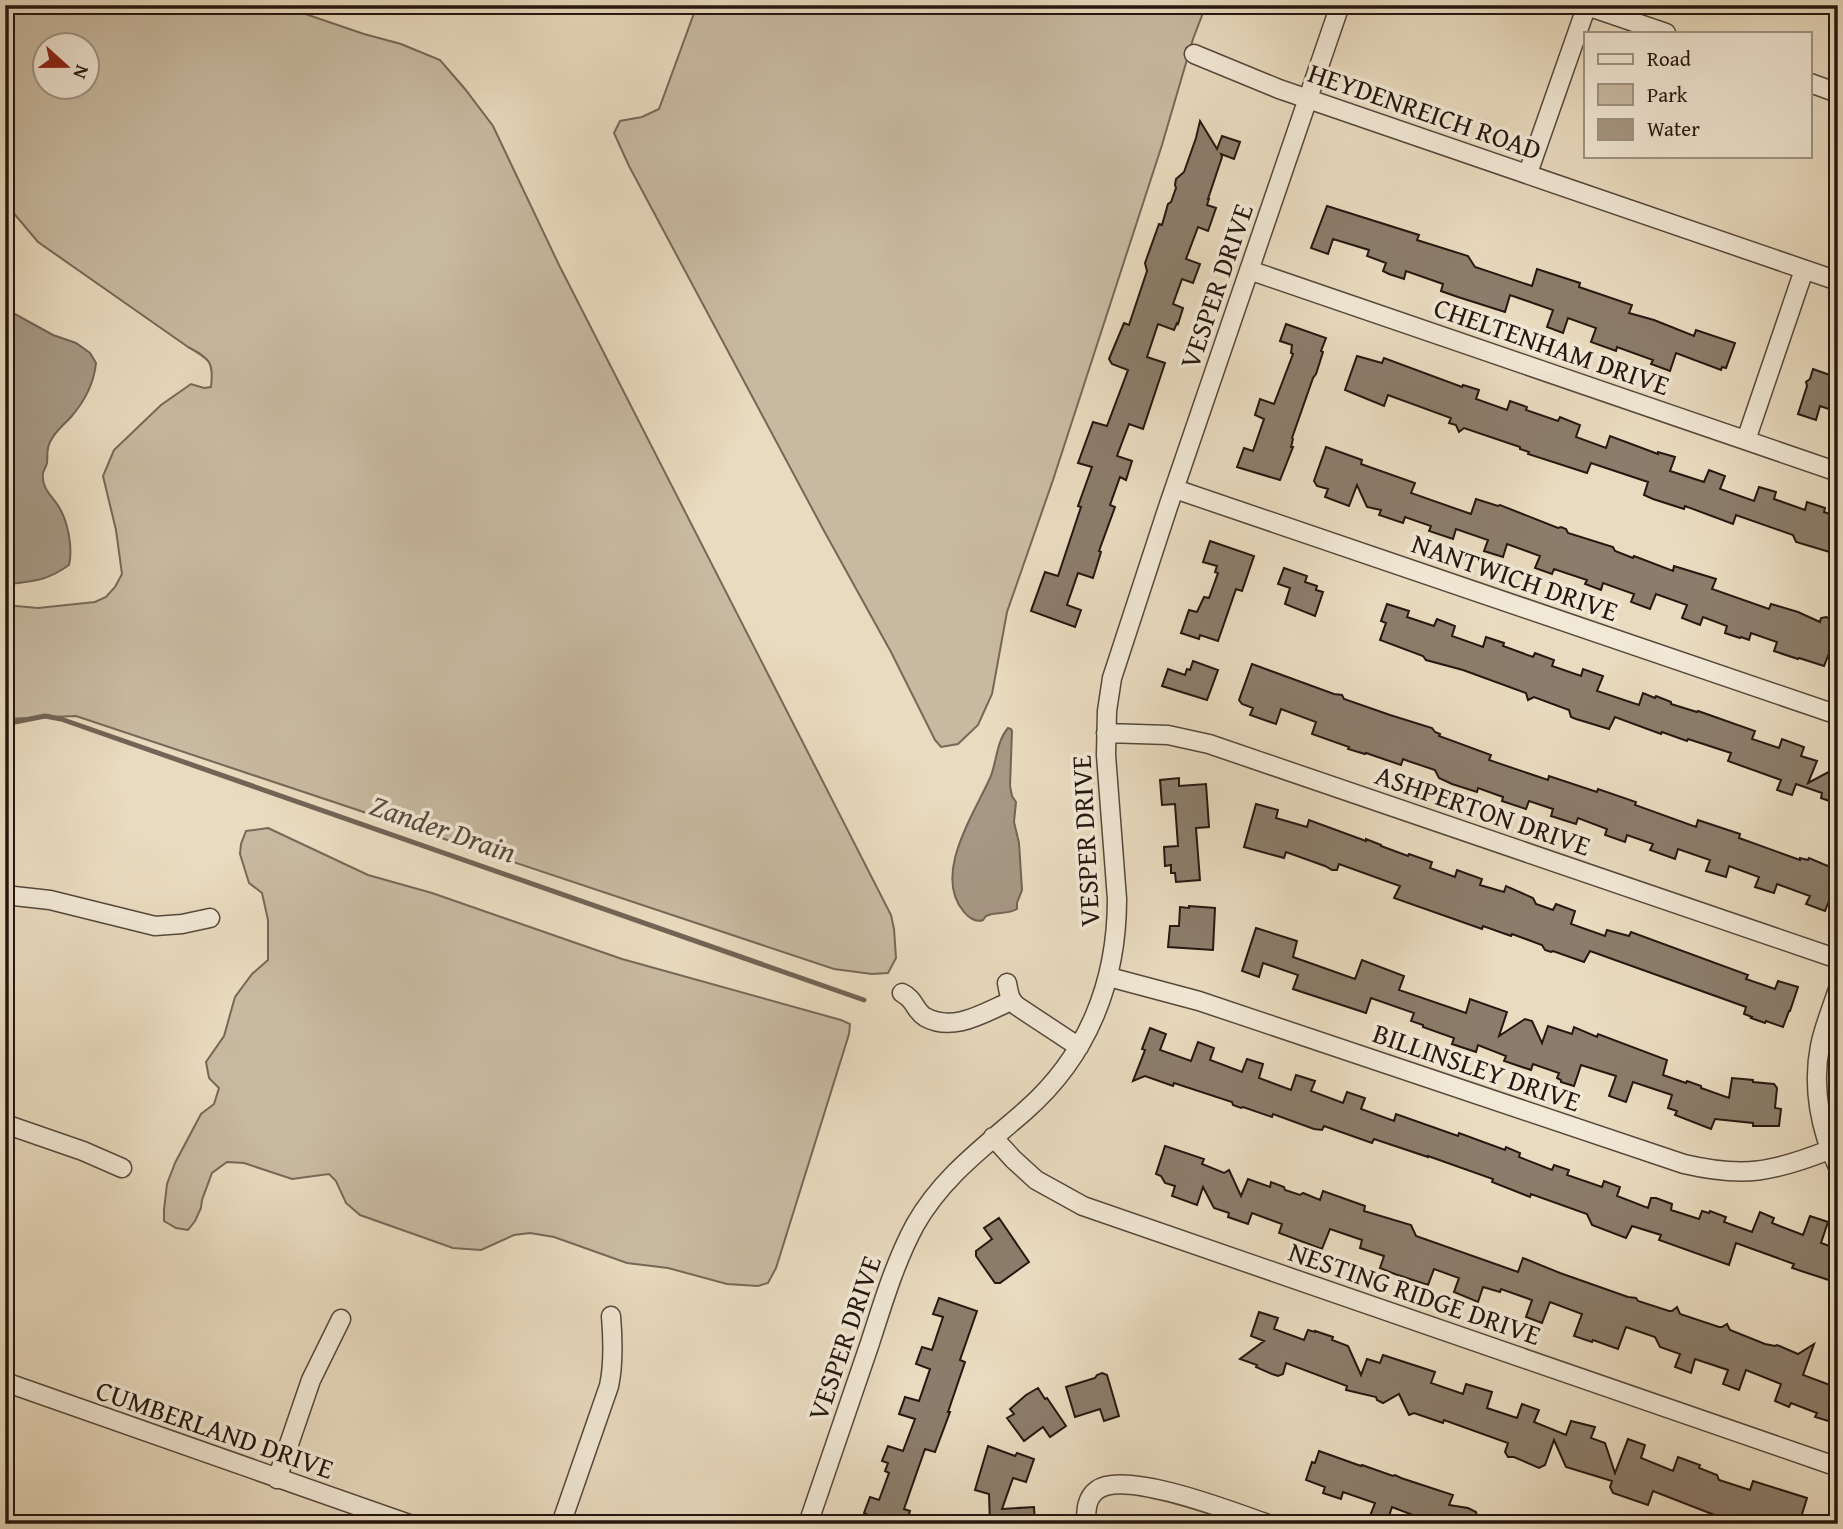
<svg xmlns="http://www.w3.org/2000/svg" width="1843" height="1529" font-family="'Gentium Book Plus',serif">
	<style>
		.green { fill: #c8baa1; stroke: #766858; stroke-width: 2; fill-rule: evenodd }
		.water { fill: #a69884; stroke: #726456; stroke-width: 2 }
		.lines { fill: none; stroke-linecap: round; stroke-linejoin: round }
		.stream { stroke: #726456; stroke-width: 5 }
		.building { fill: #8b7d6b; stroke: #251710; stroke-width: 2 }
		.minor-casing { stroke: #56483c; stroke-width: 21 }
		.minor { stroke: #f1e8d5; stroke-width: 18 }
		.labels { text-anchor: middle; stroke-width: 7; stroke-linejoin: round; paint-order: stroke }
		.street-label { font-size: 28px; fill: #251710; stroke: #f1e8d5 }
		.water-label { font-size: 30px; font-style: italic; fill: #594b3e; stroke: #f1e8d5 }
	</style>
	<rect width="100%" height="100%" fill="#e9dbbf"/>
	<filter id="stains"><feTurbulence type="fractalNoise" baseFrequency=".00286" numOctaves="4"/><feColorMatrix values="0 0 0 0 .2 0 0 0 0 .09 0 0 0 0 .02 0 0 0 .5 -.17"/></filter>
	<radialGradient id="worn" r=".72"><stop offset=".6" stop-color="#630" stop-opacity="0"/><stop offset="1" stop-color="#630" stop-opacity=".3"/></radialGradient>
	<path class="green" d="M5,5H279L364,34L401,44L440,60L465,89L493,126L559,265L891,915L894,929L896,958L888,973L872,974L834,969L76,716L5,719V605L38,608L95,602L106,597L115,587L122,574L116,530L103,476L114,450L161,405L191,384L204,388L211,387C214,362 210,359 188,347L38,242L5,203ZM46,46H88V88H46Z
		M697,5H1206L1193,39L1162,145L1053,480L1007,612L992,694L978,725L958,744L941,747L935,740L891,652L823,529L629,166L614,133L620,121L642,117L659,109Z
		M268,828L368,875L432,893L622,959L841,1020L850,1024L849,1034L776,1268L768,1283L758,1286L727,1284L668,1268L627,1263L554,1237L530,1233L514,1235L481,1250L453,1248L360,1215L346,1203L336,1181L329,1174L292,1179L244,1163L227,1162L212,1173L202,1200L201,1208L195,1221L188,1230L176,1228L164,1221V1210L167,1184L175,1163L201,1114L214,1104L219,1088L209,1078L206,1062L224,1036L235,997L252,974L268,960V920L262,893L249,883L240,854L241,844L246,831Z"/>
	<path class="water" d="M5,293L8,307L13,313L53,335L76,343L90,353L96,363C94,383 84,402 71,417C63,426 56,430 50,442C46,450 48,455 47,463C46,467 44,470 43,473C41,488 52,496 59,507C68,522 73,548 69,565C48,580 36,581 10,584H5Z
		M1008,728L1011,729L1012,731L1010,786L1012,796L1016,802L1014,822L1019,843L1022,890L1017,903V909C1007,915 996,911 986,916C985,917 984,919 983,920C976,923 968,917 964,912C932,875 974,814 990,778C997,762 996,742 1008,728Z"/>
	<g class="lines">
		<path class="stream" d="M5,724L45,716L61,719L864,1000"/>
	</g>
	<path class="building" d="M1200,121L1217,149L1222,136L1240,142L1234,159L1221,154L1222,157L1208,199H1209L1207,205L1216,208L1208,231L1198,227L1186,259L1200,264L1193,283L1182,279L1173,304L1183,308L1178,324L1177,323L1174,330L1158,324L1147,357L1165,363L1143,429L1129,424L1117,456L1132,461L1126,480L1120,477L1110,505L1115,507L1099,551L1101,552L1093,578L1078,573L1067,605L1081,610L1075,627L1031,611L1045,572L1058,576L1081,507L1078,506L1092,467L1078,463L1093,422L1107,426L1128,370L1112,364L1109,359L1124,323L1129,325L1147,271L1145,263L1159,224L1162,225L1168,204L1171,202L1176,188L1175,185L1176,179L1184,172L1196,138Z
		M1327,206L1419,235L1417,240L1468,256L1475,267L1532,286L1537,269L1580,283L1579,287L1632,305L1629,313L1654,320L1694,336L1696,330L1735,343L1726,368L1722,367L1721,370L1676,353L1670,371L1651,364L1653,360L1617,347L1616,351L1591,342L1596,328L1568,318L1563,333L1547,327L1553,310L1510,295L1505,312L1458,297L1441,291L1443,284L1406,271L1404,279L1389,274L1383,271L1386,263L1367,256L1369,250L1333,239L1328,254L1311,248Z
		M1286,324L1326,338L1321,351L1323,352L1316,374L1313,378L1292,438L1293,439L1291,447H1293L1280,480L1237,467L1244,448L1253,451L1264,419L1255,415L1260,399L1274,404L1293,354L1291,353L1292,345L1280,341Z
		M1357,356L1382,363L1384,358L1462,387L1463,385L1479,390L1476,399L1507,410L1510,401L1527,407L1526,410L1558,421L1560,417L1580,425L1576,437L1606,448L1610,436L1658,454V452L1675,457L1670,471L1704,482L1709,470L1725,476L1720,489L1754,501L1759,487L1776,492L1774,499L1805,510L1807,502L1825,508L1824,512L1833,515L1838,522V540L1833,553L1796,542L1793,535L1736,515L1733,524L1685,506L1684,509L1653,499L1644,495L1648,482L1591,463L1587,473L1528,454L1529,452L1520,449V447L1464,428L1459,432L1456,425L1449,423L1451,418L1388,395L1384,406L1355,394L1345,390Z
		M1813,369L1838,378V412L1820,406L1816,420L1798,414L1807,386L1806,382L1810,379Z
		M1326,447L1362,460L1361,464L1415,483L1411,493L1471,514L1476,499L1498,506L1500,505L1558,528L1561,527L1566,529L1568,533L1613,547L1615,551L1633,558L1634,556L1673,571L1674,566L1716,579L1712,589L1769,609L1771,604L1798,612L1820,622L1821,618L1826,617L1831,619L1838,622V654L1830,651L1824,666L1799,658L1798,659L1774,651L1777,642L1751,633L1749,640L1741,637L1740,638L1725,633L1727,626L1703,617L1700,625L1682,618L1687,605L1656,594L1650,609L1631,602L1634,594L1603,583L1601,590L1585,584L1587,580L1554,569L1552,574L1535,568L1540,556L1507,544L1503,557L1484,551L1488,540L1456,529L1453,539L1429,531L1431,526L1405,517L1403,523L1379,515L1381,510L1367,507L1357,485L1349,506L1325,497L1328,489L1317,486L1314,481Z
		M1210,541L1254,556L1242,591L1236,589L1218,641L1200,635L1199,639L1181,633L1189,610L1197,612L1204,597L1209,598L1218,573L1215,572L1217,566L1203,562Z
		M1284,568L1307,576L1305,582L1317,586L1316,590L1323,592L1315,616L1285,604L1290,588L1278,584Z
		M1387,604L1409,611L1407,617L1434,626L1437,619L1455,626L1452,636L1483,647L1486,637L1504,643L1503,646L1533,657L1535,653L1554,660L1552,666L1581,676L1583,669L1603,676L1597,691L1639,705L1643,693L1655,698L1656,696L1671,702V704L1697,712L1698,711L1755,731L1752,739L1779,748L1782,739L1804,747L1801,756L1817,761L1808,783L1838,767V804L1821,798L1822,793L1796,784L1792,795L1777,790L1781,780L1728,761L1731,753L1688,739L1687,741L1662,732L1661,734L1615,717L1609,729L1576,719L1571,717L1569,710L1534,697L1528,700L1526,693L1463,670L1426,660L1423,656L1380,640L1386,623L1381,621Z
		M1193,661L1218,670L1207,700L1162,686L1168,669L1185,675L1187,669L1190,670Z
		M1252,664L1334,694L1342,695L1344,699L1390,715L1432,728L1435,732L1440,734L1439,736L1491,755L1489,760L1548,780L1549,776L1597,792L1598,789L1636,802L1635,805L1696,827L1698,820L1740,834L1739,838L1800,860V858L1808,860L1809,858L1823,864L1838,870V878L1825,911L1806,904L1810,896L1777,884L1774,893L1755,887L1759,877L1729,866L1726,877L1706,871L1710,860L1678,849L1675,859L1650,850L1653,844L1627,835L1625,842L1605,835L1607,829L1578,818L1576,824L1551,816L1553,809L1529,801L1526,809L1502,801L1503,797L1478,788L1477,792L1452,784L1439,778L1435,770L1408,761L1403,759L1401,765L1366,753L1365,754L1348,749L1349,747L1312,734L1316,722L1281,709L1276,724L1250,715L1253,708L1242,704L1239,700Z
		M1179,778V786L1206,784L1209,827L1196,828L1200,880L1176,882L1175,873H1171V865L1165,866L1164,847L1178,846L1175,804L1162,805L1160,780Z
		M1256,804L1278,810L1276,818L1307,827L1309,820L1366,841V839L1381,845V846L1408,856L1409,854L1432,862L1430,868L1455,877L1457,870L1482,879L1480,885L1504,892L1506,886L1533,898L1536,904L1553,910L1556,904L1575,911L1571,924L1605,936L1607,930L1629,936L1631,932L1748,975L1746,979L1775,989L1778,981L1798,987L1790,1011H1789L1783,1027L1766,1021L1765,1023L1751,1018L1752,1017L1744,1014L1746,1007L1590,951L1584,962L1553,951L1551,952L1545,950L1542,945L1512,934L1511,936L1483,926L1482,929L1394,898L1400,886L1339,864L1337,870H1332L1325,866L1286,852L1284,858L1244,847Z
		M1189,906L1215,908L1213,950L1168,947L1170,926H1179L1180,907L1189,908Z
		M1256,928L1297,941L1293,957L1355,979L1362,960L1404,976L1399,990L1466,1013L1470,999L1507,1012L1499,1036L1525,1019L1532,1021L1542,1043L1548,1026L1572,1034L1574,1027L1597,1037L1598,1034L1667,1060L1663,1075L1686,1083L1687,1081L1701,1086V1088L1729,1098L1732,1078L1753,1080V1082L1774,1084L1777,1088L1775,1108L1781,1109L1779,1126H1753V1123L1715,1119L1711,1129L1675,1115L1677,1111L1668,1108L1672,1095L1633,1082L1626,1102L1609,1096L1616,1076L1581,1065L1574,1086L1561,1082V1080L1557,1078L1559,1073L1533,1064L1531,1070L1504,1061L1506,1056L1478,1045L1476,1052L1452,1044L1454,1038L1423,1027V1025L1411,1021L1414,1013L1371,998L1366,1013L1293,989L1298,975L1263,963L1259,977L1242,971Z
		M1150,1028L1166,1034L1160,1050L1191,1061L1198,1042L1214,1048L1210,1060L1242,1072L1247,1059L1263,1064L1259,1078L1291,1090L1296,1075L1315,1081L1311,1091L1343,1103L1347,1092L1365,1098L1361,1109L1394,1121L1396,1114L1458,1136L1459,1133L1505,1150L1506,1147L1520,1153L1519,1157L1552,1170L1554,1165L1569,1170L1567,1175L1602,1187L1604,1181L1620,1187L1617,1196L1648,1208L1651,1198H1656L1672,1204L1671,1210L1699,1219L1702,1211L1709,1213L1710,1211L1726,1217L1724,1222L1752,1232L1760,1212L1774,1218L1772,1223L1803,1235L1810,1216L1828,1222L1821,1243L1838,1249V1283L1792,1268L1794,1264L1736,1243L1729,1265L1659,1240L1661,1235L1632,1226L1626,1238L1592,1225L1587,1214L1531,1194L1530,1197L1492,1182L1493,1179L1428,1156V1157L1374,1139L1372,1143L1324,1126L1322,1130L1314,1129L1273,1114L1272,1117L1243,1107L1241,1108L1233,1105L1232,1102L1174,1083L1173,1086L1145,1076L1133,1081L1145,1050L1142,1049Z
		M1165,1146L1204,1159L1202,1164L1224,1173L1229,1170L1241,1196L1248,1179L1270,1187L1271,1182L1284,1187L1285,1190L1300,1195L1303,1193L1320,1200L1323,1191L1365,1206L1364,1211L1411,1225L1416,1236L1518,1272L1523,1258L1560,1273L1628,1297L1636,1298L1638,1301L1669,1311H1672L1677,1307L1680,1314L1719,1327H1722L1727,1324L1730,1330L1765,1344L1775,1346L1777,1345L1798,1354L1814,1344L1803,1375L1838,1388V1424L1815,1417L1817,1413L1791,1403L1789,1407L1775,1401L1781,1384L1746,1370L1739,1390L1723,1384L1728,1370L1695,1359L1691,1373L1675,1367L1680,1354L1660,1347L1655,1337L1626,1327L1618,1349L1593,1340L1592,1342L1574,1336L1582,1314L1550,1302L1542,1323L1526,1317L1532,1300L1501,1289L1500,1292L1483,1287L1478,1302L1454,1292L1459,1278L1434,1269L1428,1285L1395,1274L1380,1268L1384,1256L1360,1248L1362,1240L1330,1229L1322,1249L1279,1233L1282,1224L1252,1213L1248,1224L1228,1217L1229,1213L1214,1208L1203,1187L1197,1205L1172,1196L1175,1186L1165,1183L1161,1176L1156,1174Z
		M999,1218L1029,1262L1000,1283H995L976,1256V1251L992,1239L984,1228Z
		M939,1298L977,1311L960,1360L965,1362L948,1412H950L935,1452L925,1449L904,1509L910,1511L906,1524H867L870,1516L864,1513L870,1497L879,1500L889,1473L885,1471L888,1463L882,1461L888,1446L903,1451L915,1419L899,1414L905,1397L919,1401L930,1369L916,1364L922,1347L932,1350L943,1317L933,1314Z
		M1259,1312L1278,1318L1274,1329L1304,1340L1308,1330L1315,1332V1331L1333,1337L1332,1340L1348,1346L1361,1375L1367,1359L1380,1363L1383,1355L1435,1372L1431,1383L1463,1394L1466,1384L1492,1392L1487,1408L1517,1418L1522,1404L1539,1410L1534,1422L1566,1435L1571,1421L1595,1427L1591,1438L1605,1443L1615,1473L1628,1439L1645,1445L1641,1458L1673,1471L1678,1457L1700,1465L1699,1468L1717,1475L1719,1480L1750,1490L1753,1481L1807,1498L1799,1524H1745L1732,1519L1730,1521L1653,1491L1648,1505L1613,1493L1610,1487L1612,1481L1566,1467L1554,1440L1545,1465L1539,1468L1514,1457H1508L1505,1452L1508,1443L1444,1420L1443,1423L1414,1413L1409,1415L1399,1394L1383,1403L1377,1400L1376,1397L1346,1390L1347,1386L1286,1363L1283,1374L1278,1376L1272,1374L1256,1367L1257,1365L1240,1359L1264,1341L1251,1336Z
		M1102,1373L1107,1375L1119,1416L1104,1421L1100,1409L1075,1417L1066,1387L1095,1378L1097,1375Z
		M1038,1388L1045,1399L1047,1398L1066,1426L1050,1437L1043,1427L1024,1441L1007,1418L1014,1414L1010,1409L1026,1395Z
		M988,1446L1015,1456L1017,1453L1034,1459L1026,1482L1013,1478L1002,1509L1034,1507L1035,1524H990L989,1494L975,1490Z
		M1319,1451L1361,1466L1362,1465L1393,1476L1395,1475L1401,1478L1453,1495L1449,1505L1468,1508L1476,1512L1479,1524H1424L1426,1520L1392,1507L1387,1522L1370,1516L1375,1503L1343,1492L1341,1499L1323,1493L1325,1487L1306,1480L1312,1462L1315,1463Z"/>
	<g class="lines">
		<g class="minor-casing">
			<path id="minor" d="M1587,6L1666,33
				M1194,54L1279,89L1838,281
				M1810,83L1838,93
				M1528,173L1587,5
				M1249,270L1838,472
				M1746,440L1804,270
				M1175,489L1838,715
				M1106,733L1168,735L1209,744L1838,959
				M5,895L50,900L155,926L182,924L210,918
				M1109,977L1199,1001L1684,1164C1744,1178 1773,1172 1829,1150
				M1007,983C1009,993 1009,999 1017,1006L1079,1047
				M1838,989C1832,1008 1824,1026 1820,1046C1812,1087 1820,1130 1838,1167
				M902,993C915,999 914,1010 925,1017C954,1033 985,1012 1011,1001
				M5,1124L83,1151L122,1168
				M993,1137L1013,1159L1036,1180L1083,1206L1838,1467
				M5,1382L409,1524
				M277,1479L311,1380L341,1319
				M561,1524L609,1386C614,1363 613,1340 611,1316
				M808,1524C829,1464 849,1403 870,1343C883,1303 895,1262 915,1225C942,1177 985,1146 1025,1111C1088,1056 1117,982 1117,899L1106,755L1107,711L1112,678L1168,507L1340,5
				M1086,1524C1086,1511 1086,1498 1097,1490C1125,1469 1236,1513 1268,1524"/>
		</g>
		<use href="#minor" class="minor"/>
	</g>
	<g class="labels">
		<g class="street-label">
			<text transform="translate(1425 111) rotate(19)" y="10">HEYDENREICH ROAD</text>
			<text transform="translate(1216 286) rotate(-71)" y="10">VESPER DRIVE</text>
			<text transform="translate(1552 346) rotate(19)" y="10">CHELTENHAM DRIVE</text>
			<text transform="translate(1515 577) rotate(19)" y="10">NANTWICH DRIVE</text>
			<text transform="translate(1483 810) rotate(19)" y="10">ASHPERTON DRIVE</text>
			<text transform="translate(1085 841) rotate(-93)" y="10">VESPER DRIVE</text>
			<text transform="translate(1477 1067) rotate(19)" y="10">BILLINSLEY DRIVE</text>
			<text transform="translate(1415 1293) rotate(19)" y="10">NESTING RIDGE DRIVE</text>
			<text transform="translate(844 1338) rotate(-71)" y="10">VESPER DRIVE</text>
			<text transform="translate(215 1429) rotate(19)" y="10">CUMBERLAND DRIVE</text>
		</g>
		<g class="water-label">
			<text transform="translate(443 829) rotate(19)" y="10">Zander Drain</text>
		</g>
	</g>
	<rect width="1843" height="1529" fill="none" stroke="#e9dbbf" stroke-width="28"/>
	<rect x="7" y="7" width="1829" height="1515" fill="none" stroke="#251710" stroke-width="3.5"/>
	<rect x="14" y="14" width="1815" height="1501" fill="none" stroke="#251710" stroke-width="2"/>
	<rect x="1584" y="32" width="228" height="126" fill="#f1e8d5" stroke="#9f9486" stroke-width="2"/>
	<rect x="1598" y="54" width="35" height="10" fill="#f1e8d5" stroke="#9f9486" stroke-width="2"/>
	<text x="1647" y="66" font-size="21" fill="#251710">Road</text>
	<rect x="1598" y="84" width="35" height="21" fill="#c8baa1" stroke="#9f9486" stroke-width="2"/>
	<text x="1647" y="102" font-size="21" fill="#251710">Park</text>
	<rect x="1598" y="119" width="35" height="21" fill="#a69884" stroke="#9f9486" stroke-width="2"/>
	<text x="1647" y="136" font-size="21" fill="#251710">Water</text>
	<g transform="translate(66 66) rotate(111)"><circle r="33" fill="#f1e8d5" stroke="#9f9486" stroke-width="2"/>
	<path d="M0-5L12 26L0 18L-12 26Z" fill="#8f2418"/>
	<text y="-10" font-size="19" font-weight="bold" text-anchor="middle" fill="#251710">N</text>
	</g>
	<rect width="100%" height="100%" filter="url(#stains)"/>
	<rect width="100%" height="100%" fill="url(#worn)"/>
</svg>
